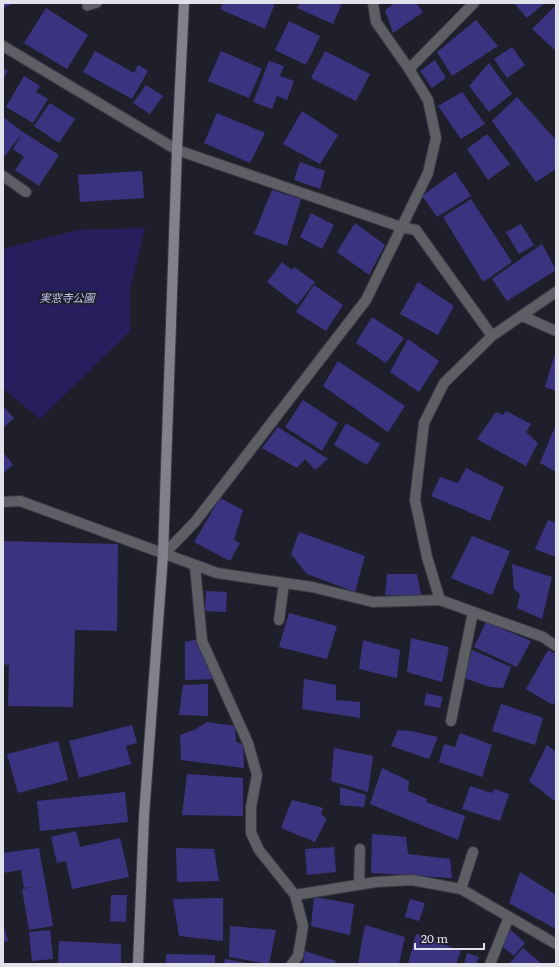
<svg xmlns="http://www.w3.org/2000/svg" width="559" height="967" font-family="Literata,'Noto Sans JP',serif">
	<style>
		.green { fill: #271e5d }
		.building { fill: #3c3380 }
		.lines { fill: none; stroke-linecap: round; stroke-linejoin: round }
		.lane-casing { stroke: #3a3a47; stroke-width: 11 }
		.street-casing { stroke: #3a3a47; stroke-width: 12 }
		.secondary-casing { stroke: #3a3a47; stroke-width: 12 }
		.lane { stroke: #5e5e65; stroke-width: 9 }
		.street { stroke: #5e5e65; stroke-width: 10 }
		.secondary { stroke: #80818c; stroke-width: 10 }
		.labels { text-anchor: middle; stroke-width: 4; stroke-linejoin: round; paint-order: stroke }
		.park-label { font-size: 11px; font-style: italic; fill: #c3c4f1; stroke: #1f1f2c }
	</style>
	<rect width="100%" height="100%" fill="#1f1f2c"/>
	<path class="green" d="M145,228L130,289V331L40,419L3,388V251L6,248L78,230Z"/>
	<path class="building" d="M3,3H14L3,8Z
		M223,3H275L265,29L220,9Z
		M300,3H342L333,24L297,8Z
		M395,3H416L423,12L393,33L385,10Z
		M514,3H545L527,18Z
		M556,5V51L532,29Z
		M46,8L88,35L67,69L24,43Z
		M476,20L498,46L452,76L437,52Z
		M289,21L320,36L306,65L275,50Z
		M512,47L525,65L507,78L494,59Z
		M95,51L134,73L138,65L148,71L132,99L83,72Z
		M221,51L262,69L249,98L208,81Z
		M325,51L370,74L356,101L311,78Z
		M435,60L446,78L432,88L420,71Z
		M269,61L284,66L280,76L294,81L287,100L277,96L272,109L253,102Z
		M489,63L512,94L489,112L469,86Z
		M3,68L8,71L3,79Z
		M24,76L40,86L36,92L48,99L33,123L6,107Z
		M146,85L163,96L150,114L133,103Z
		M462,92L485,124L461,139L438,106Z
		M517,97L556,140V169L536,182L492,121Z
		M50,103L75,119L59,143L34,126Z
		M302,111L338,135L320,164L283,144Z
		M217,113L265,133L250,163L204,143Z
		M3,117L23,132L5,156L3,154Z
		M23,132L59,155L39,186L15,170L24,157L13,149Z
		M487,134L510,164L488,180L467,149Z
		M300,162L325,171L320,189L294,180Z
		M142,171L144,198L80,202L78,175Z
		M455,172L471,196L437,217L422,196Z
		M272,190L301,199L287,246L254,234Z
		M471,199L512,262L483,282L443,217Z
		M311,213L334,225L322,249L300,237Z
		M355,223L385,245L369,275L337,252Z
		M521,224L534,245L519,254L506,232Z
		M542,244L556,270L507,301L492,279Z
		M282,262L292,270L294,267L315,282L297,305L267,282Z
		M418,282L454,306L438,335L400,314Z
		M314,285L343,305L326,331L296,312Z
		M372,317L404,338L386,363L356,343Z
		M408,339L439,361L419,392L390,372Z
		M556,350V391L545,387Z
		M338,361L405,406L388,432L323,386Z
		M303,400L338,423L322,451L285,427Z
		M3,406L14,418L3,428Z
		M506,411L531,424L526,432L538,443L526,466L477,439L496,412L503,415Z
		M346,423L380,444L367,465L334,445Z
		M556,424V472L540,463Z
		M278,427L328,459L315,470L305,459L297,468L262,448Z
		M3,452L13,465L3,473Z
		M466,468L504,487L490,521L431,496L440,477L458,483Z
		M220,498L243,510L234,540L240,543L230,561L194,542Z
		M548,520L556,523V557L535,549Z
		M299,532L365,556L355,592L307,574L291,554Z
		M472,536L510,551L492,595L451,578Z
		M3,541L118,544L117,631L75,630L73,707L8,706L9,665L3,664Z
		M512,564L552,577L542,619L517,608L520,594L514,589Z
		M387,574H417L421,595H385Z
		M206,591L227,592L226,612L205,611Z
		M289,613L337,626L327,659L279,647Z
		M486,622L531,641L517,667L474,647Z
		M411,638L449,647L442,682L407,672Z
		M199,639L216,679L185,680V642Z
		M363,640L400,650L397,678L359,669Z
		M472,650L511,667L503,688L490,687L464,678Z
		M548,650L556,654V700L553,705L526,689Z
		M304,679L336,685V700L360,702V718L302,709Z
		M208,684V716L179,715L183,685Z
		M426,693L443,697L440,708L424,705Z
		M501,704L543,718L535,745L492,731Z
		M207,722L235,726L236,742L243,744L244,768L181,760L180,735L194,730Z
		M132,725L137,743L126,746L131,764L79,778L69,741Z
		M398,730L411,731L438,737L429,759L391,746Z
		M460,733L492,745L482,777L439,762L444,744L455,747Z
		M58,741L68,780L18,793L7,754Z
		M547,745L556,752V802L529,781Z
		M334,748L373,756L368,792L331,781Z
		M382,768L409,781L408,791L427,799L426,802L465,816L458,840L370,804Z
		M187,774L243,778V816L182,815Z
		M470,786L492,793L494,789L509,794L500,821L462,809Z
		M340,787L366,795L364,807L340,805Z
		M125,792L128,822L40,831L37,801Z
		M292,800L323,808L321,814L327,819L315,842L281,828Z
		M76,831L80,847L120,838L129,877L72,889L66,861L57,863L51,837Z
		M372,834L406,837L408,854L450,859L452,878L371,873Z
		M334,847L336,872L307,875L305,849Z
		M39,848L53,926L29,930L22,889L35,887L24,888L21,870L3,873V853Z
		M176,848L214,849L219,881L177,882Z
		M520,872L556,895V929L509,903Z
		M111,895H127L126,922L110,921Z
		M314,897L354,904L350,935L311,926Z
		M223,898V941L179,936L173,899Z
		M410,899L425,903L419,921L405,917Z
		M3,924L8,941L3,942Z
		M365,925L405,937L399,964L358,963Z
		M230,926L276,930L269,964L229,957Z
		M50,930L53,959L32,961L29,932Z
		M511,930L525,943L514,956L499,944Z
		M416,934L461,951L456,964H408Z
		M59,941L121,944V964H58Z
		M523,948L542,964H509Z
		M305,951L336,961L335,964H303Z
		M467,953L479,957L476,964H464Z
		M166,954L215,955V964H166Z
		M225,959L247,963L246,964H224Z"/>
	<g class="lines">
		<g class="lane-casing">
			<path id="lane" d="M87,6L97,3"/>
		</g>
		<g class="street-casing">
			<path id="street" d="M3,46L177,150L401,227L416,230L492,336
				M409,69L474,3
				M3,176L26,192
				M556,292L492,336L444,383L424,423L415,500L427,557L440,600L543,637L556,646
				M522,316L556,331
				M3,502L20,501L217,573L312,587L373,602L440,600
				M163,555L195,522L366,300L428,173L436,138L428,100L409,69L376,22L373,3
				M195,566L202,641L248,743L257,775L251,807V833L259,850L295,895L376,882L412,880L461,889L556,944
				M279,620L284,583
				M451,721L473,612
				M359,885L360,849
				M461,889L473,852
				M292,964L298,956L303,926L295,895
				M490,964L509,917"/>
		</g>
		<g class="secondary-casing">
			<path id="secondary" d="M138,964L144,816L163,555L177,150L184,3"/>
		</g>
		<use href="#lane" class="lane"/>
		<use href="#street" class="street"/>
		<use href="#secondary" class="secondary"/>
	</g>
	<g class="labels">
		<g class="park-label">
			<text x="67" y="302">実窓寺公園</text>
		</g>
	</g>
	<rect width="559" height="967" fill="none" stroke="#e1e1ea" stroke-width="8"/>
	<path d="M415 943v6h69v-6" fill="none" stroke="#e1e1ea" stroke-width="2"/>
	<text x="421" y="943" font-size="12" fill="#e1e1ea" stroke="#1f1f2c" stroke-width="3" paint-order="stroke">20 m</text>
</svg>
